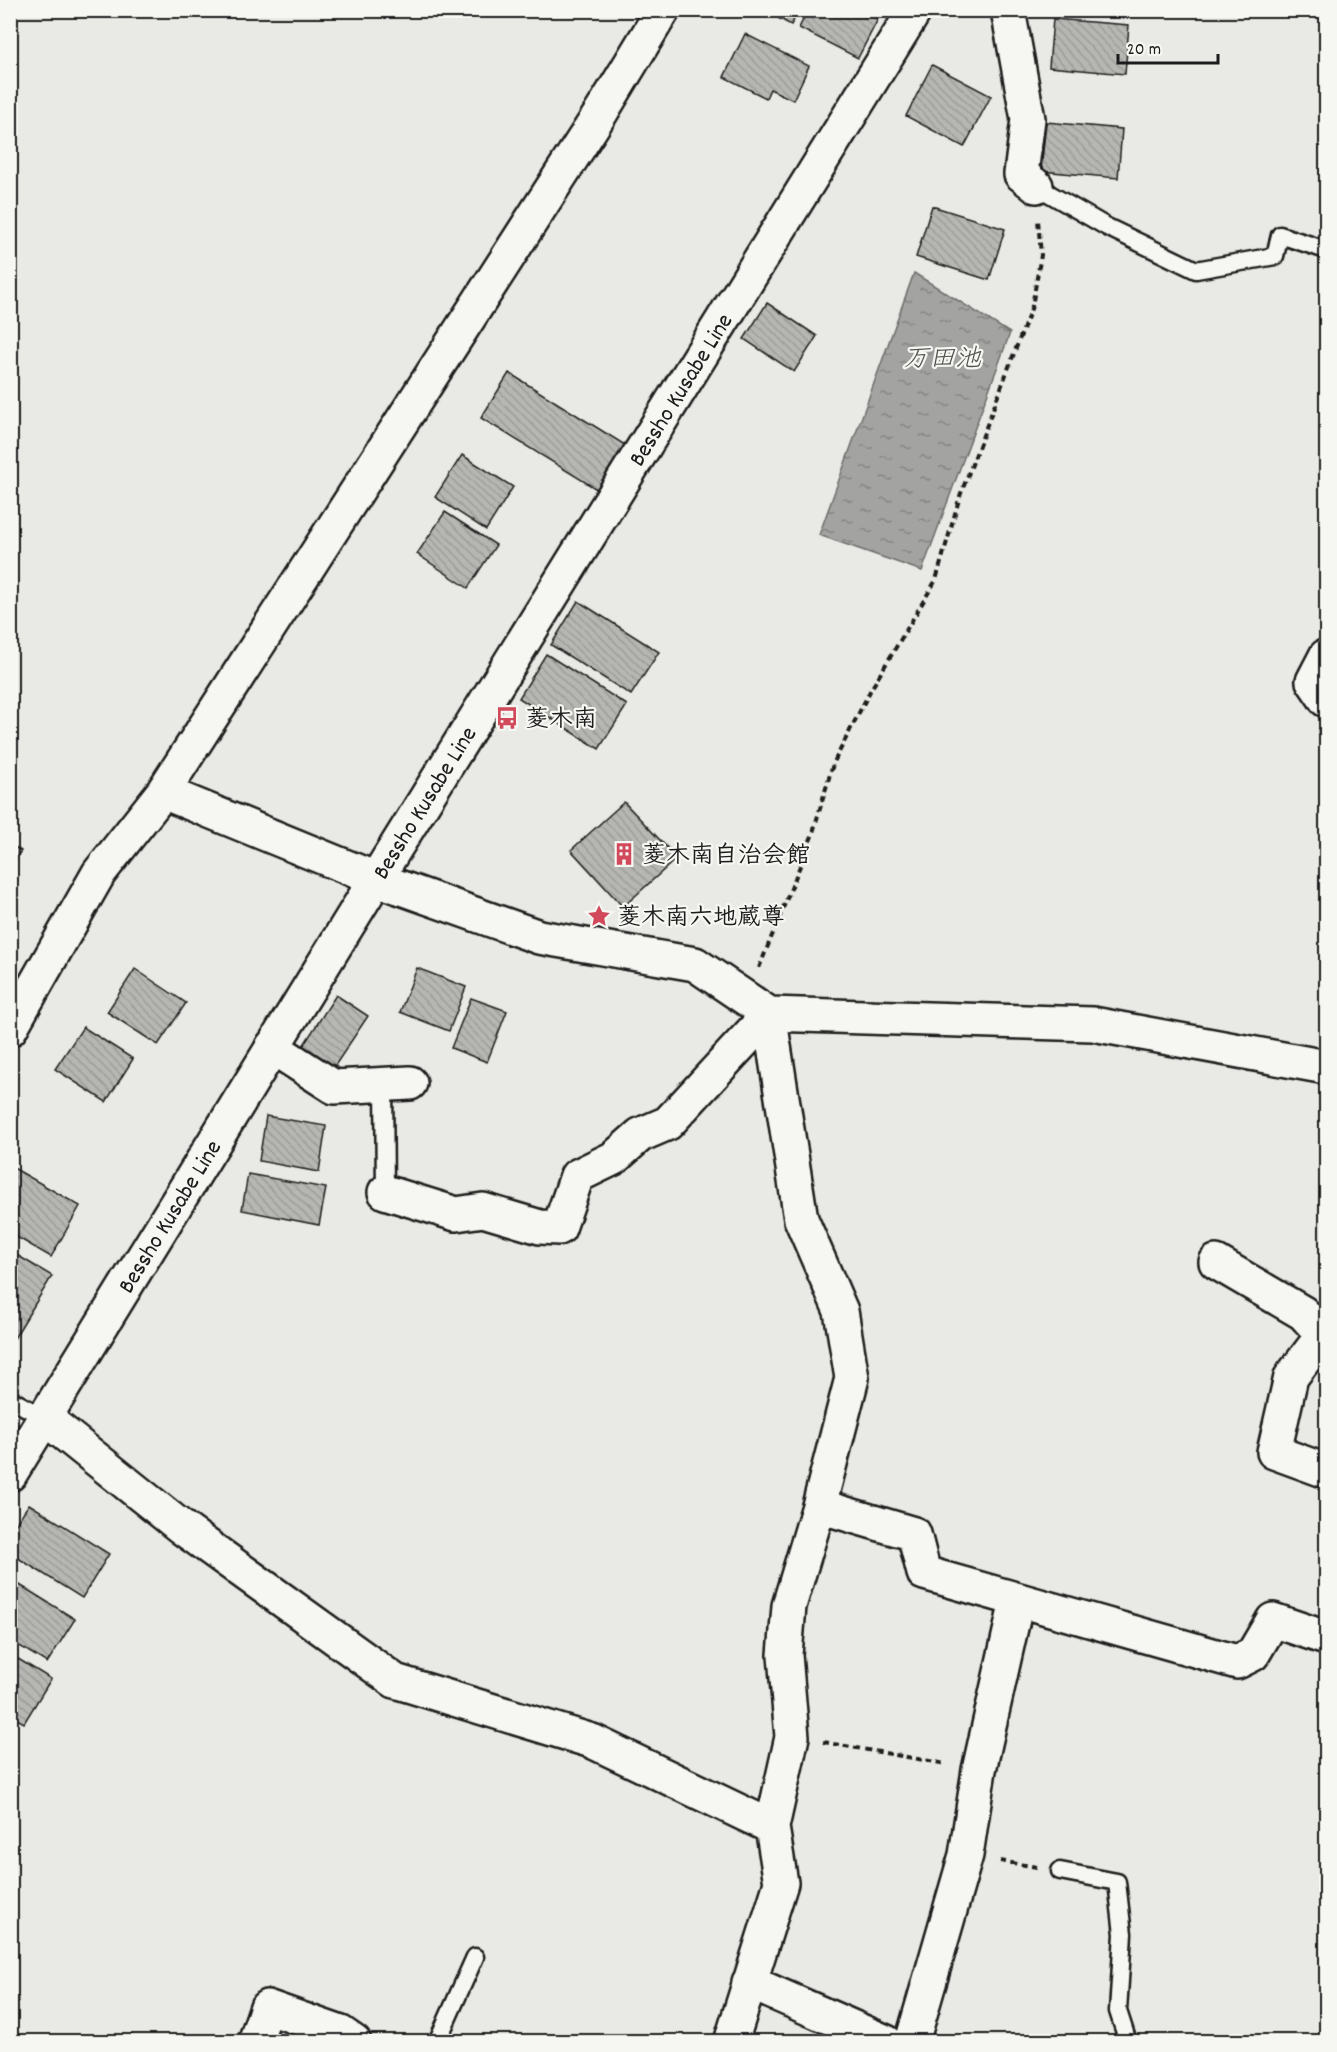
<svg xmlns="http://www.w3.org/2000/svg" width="1337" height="2052" font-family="Dekko,'Klee One',sans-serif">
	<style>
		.water { fill: url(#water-ripples); stroke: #6d6d6c; stroke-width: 1.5 }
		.building { fill: url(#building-back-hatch); stroke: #1c1c1c; stroke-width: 1.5 }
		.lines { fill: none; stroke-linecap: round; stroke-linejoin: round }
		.service-casing { stroke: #1c1c1c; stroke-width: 21 }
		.minor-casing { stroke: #1c1c1c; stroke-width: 38 }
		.secondary-casing { stroke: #1c1c1c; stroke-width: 38 }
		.path { stroke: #1c1c1c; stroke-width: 4; stroke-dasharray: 6 4.5; stroke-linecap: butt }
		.service { stroke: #f6f6f2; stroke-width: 16 }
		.minor { stroke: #f6f6f2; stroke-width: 33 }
		.secondary { stroke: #f6f6f2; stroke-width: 33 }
		.labels { text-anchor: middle; stroke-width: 4.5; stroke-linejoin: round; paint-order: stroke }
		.street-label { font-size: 24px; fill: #1c1c1c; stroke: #f6f6f2 }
		.poi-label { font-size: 24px; font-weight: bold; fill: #1c1c1c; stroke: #f6f6f2; text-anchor: start }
		.water-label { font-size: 26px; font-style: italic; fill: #525251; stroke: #f6f6f2 }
	</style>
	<defs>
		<pattern id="water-ripples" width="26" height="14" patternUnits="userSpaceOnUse" patternTransform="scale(1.5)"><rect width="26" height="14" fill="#a3a3a1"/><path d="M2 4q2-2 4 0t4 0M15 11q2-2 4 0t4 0" fill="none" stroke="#848482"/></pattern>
		<pattern id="building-back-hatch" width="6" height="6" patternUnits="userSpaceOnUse" patternTransform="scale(1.5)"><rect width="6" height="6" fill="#b6b6b3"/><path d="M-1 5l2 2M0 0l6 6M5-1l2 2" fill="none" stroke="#9c9c99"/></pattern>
	</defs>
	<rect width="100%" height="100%" fill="#e9e9e5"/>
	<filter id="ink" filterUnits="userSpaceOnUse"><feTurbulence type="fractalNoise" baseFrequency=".0167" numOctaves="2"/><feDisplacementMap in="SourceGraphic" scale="12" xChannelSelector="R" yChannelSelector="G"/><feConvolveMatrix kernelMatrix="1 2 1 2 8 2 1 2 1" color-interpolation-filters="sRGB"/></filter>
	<g filter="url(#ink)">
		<path class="water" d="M914,273L1010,333L922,571L819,535Z"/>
		<path class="building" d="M763,10H799L791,25Z
			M808,10H861L878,19L858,58L799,28Z
			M1053,19L1129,25L1125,74L1049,67Z
			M745,34L809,66L793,100L770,89L766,98L724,77Z
			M932,65L991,96L964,147L906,116Z
			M1046,122L1122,129L1118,178L1041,171Z
			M932,206L1005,229L989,280L916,257Z
			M767,303L817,336L794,372L744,339Z
			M509,373L625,445L598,490L481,418Z
			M462,455L513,487L486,530L435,497Z
			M445,512L496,545L468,588L417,554Z
			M578,601L659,652L631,695L551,645Z
			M546,654L627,705L599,749L519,698Z
			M624,802L677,858L623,907L571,850Z
			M10,844L21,851L10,866Z
			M417,968L466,987L449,1031L400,1012Z
			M135,969L186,1003L158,1045L107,1012Z
			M336,995L368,1016L334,1067L303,1046Z
			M471,998L507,1011L487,1062L451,1048Z
			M83,1027L133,1059L106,1102L55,1069Z
			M266,1116L326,1126L319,1172L259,1161Z
			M10,1166L80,1206L51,1257L10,1233Z
			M248,1174L326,1188L319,1225L242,1210Z
			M10,1251L52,1276L10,1345Z
			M29,1504L109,1554L82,1598L10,1553V1532Z
			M10,1579L75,1619L47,1663L10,1640Z
			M10,1654L51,1679L24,1723L10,1715Z"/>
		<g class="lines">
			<g class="service-casing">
				<path id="service" d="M1036,186L1107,227L1196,270L1275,256L1280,235L1326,250
					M384,1084L385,1192
					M10,1399L45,1418
					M1060,1871L1117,1882L1123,1934L1118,2011L1128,2042
					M437,2042L475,1957"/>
			</g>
			<g class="minor-casing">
				<path id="minor" d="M1008,10L1028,119L1021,174L1036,186
					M1326,656L1313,681L1326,700
					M163,792L376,879L539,937L695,964L769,1014L1093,1024L1326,1067
					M10,1029L99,873L163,792L602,111L663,10
					M272,1047L334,1087L410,1083
					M385,1192L456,1214L483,1210L540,1227L559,1228L577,1176L614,1158L640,1135L668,1123L769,1014
					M1216,1262L1303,1313L1323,1335L1291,1377L1274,1452L1326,1471
					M45,1418L181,1527L395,1681L592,1741L772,1827
					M819,1506L914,1534L924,1573L1237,1662L1253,1654L1273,1620L1326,1638
					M749,1982L886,2042
					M255,2042L267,2007L341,2033L354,2042
					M731,2042L781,1883L772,1827L792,1737L785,1655L789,1606L819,1506L852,1378L841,1311L801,1219L769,1014
					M912,2042L966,1855L979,1770L1017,1601"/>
			</g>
			<g class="secondary-casing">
				<g id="secondary">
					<path id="s1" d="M10,1474L376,879L915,10"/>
				</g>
			</g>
			<path class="path" d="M759,968L812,836L833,764L870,691L936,580L960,496L1032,306L1041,255L1038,220
				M823,1742L946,1764
				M1000,1861L1037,1867"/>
			<use href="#service" class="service"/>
			<use href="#minor" class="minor"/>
			<use href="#secondary" class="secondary"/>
		</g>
	</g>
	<defs>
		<g id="bus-bare" transform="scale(1.8)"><path d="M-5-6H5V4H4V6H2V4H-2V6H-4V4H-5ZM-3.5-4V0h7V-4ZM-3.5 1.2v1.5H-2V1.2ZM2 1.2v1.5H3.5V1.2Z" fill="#d1495b" stroke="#f6f6f2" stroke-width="2.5" paint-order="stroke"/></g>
		<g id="building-bare" transform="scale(1.8)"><path d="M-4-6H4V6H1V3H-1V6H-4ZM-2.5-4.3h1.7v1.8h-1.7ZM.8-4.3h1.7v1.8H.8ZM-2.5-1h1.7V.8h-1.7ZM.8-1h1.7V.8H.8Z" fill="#d1495b" stroke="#f6f6f2" stroke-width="2.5" paint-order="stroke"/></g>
		<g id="sight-bare" transform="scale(1.8)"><path d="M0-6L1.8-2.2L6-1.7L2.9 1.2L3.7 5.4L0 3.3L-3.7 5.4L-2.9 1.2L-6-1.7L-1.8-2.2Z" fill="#d1495b" stroke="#f6f6f2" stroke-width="2.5" paint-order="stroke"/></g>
	</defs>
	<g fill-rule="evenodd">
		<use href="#bus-bare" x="507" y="718"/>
		<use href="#building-bare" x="624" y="854"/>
		<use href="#sight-bare" x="599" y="916"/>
	</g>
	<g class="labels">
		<g class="street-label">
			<text dy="8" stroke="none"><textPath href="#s1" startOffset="1275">Bessho Kusabe Line</textPath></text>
			<text dy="8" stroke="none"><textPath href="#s1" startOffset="789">Bessho Kusabe Line</textPath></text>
			<text dy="8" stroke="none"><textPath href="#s1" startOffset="303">Bessho Kusabe Line</textPath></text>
		</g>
		<g class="poi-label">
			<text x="525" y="726">菱木南</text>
			<text x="642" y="862">菱木南自治会館</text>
			<text x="617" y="924">菱木南六地蔵尊</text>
		</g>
		<g class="water-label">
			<text x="942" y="366">万田池</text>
		</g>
	</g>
	<rect width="1337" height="2052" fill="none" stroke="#f6f6f2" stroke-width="36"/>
	<rect x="18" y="18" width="1301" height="2016" fill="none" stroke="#1c1c1c" stroke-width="2" filter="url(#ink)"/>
	<path d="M1118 54v9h100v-9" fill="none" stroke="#1c1c1c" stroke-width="3"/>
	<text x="1127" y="54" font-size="18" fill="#1c1c1c" stroke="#f6f6f2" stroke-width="4.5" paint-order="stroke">20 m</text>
</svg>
